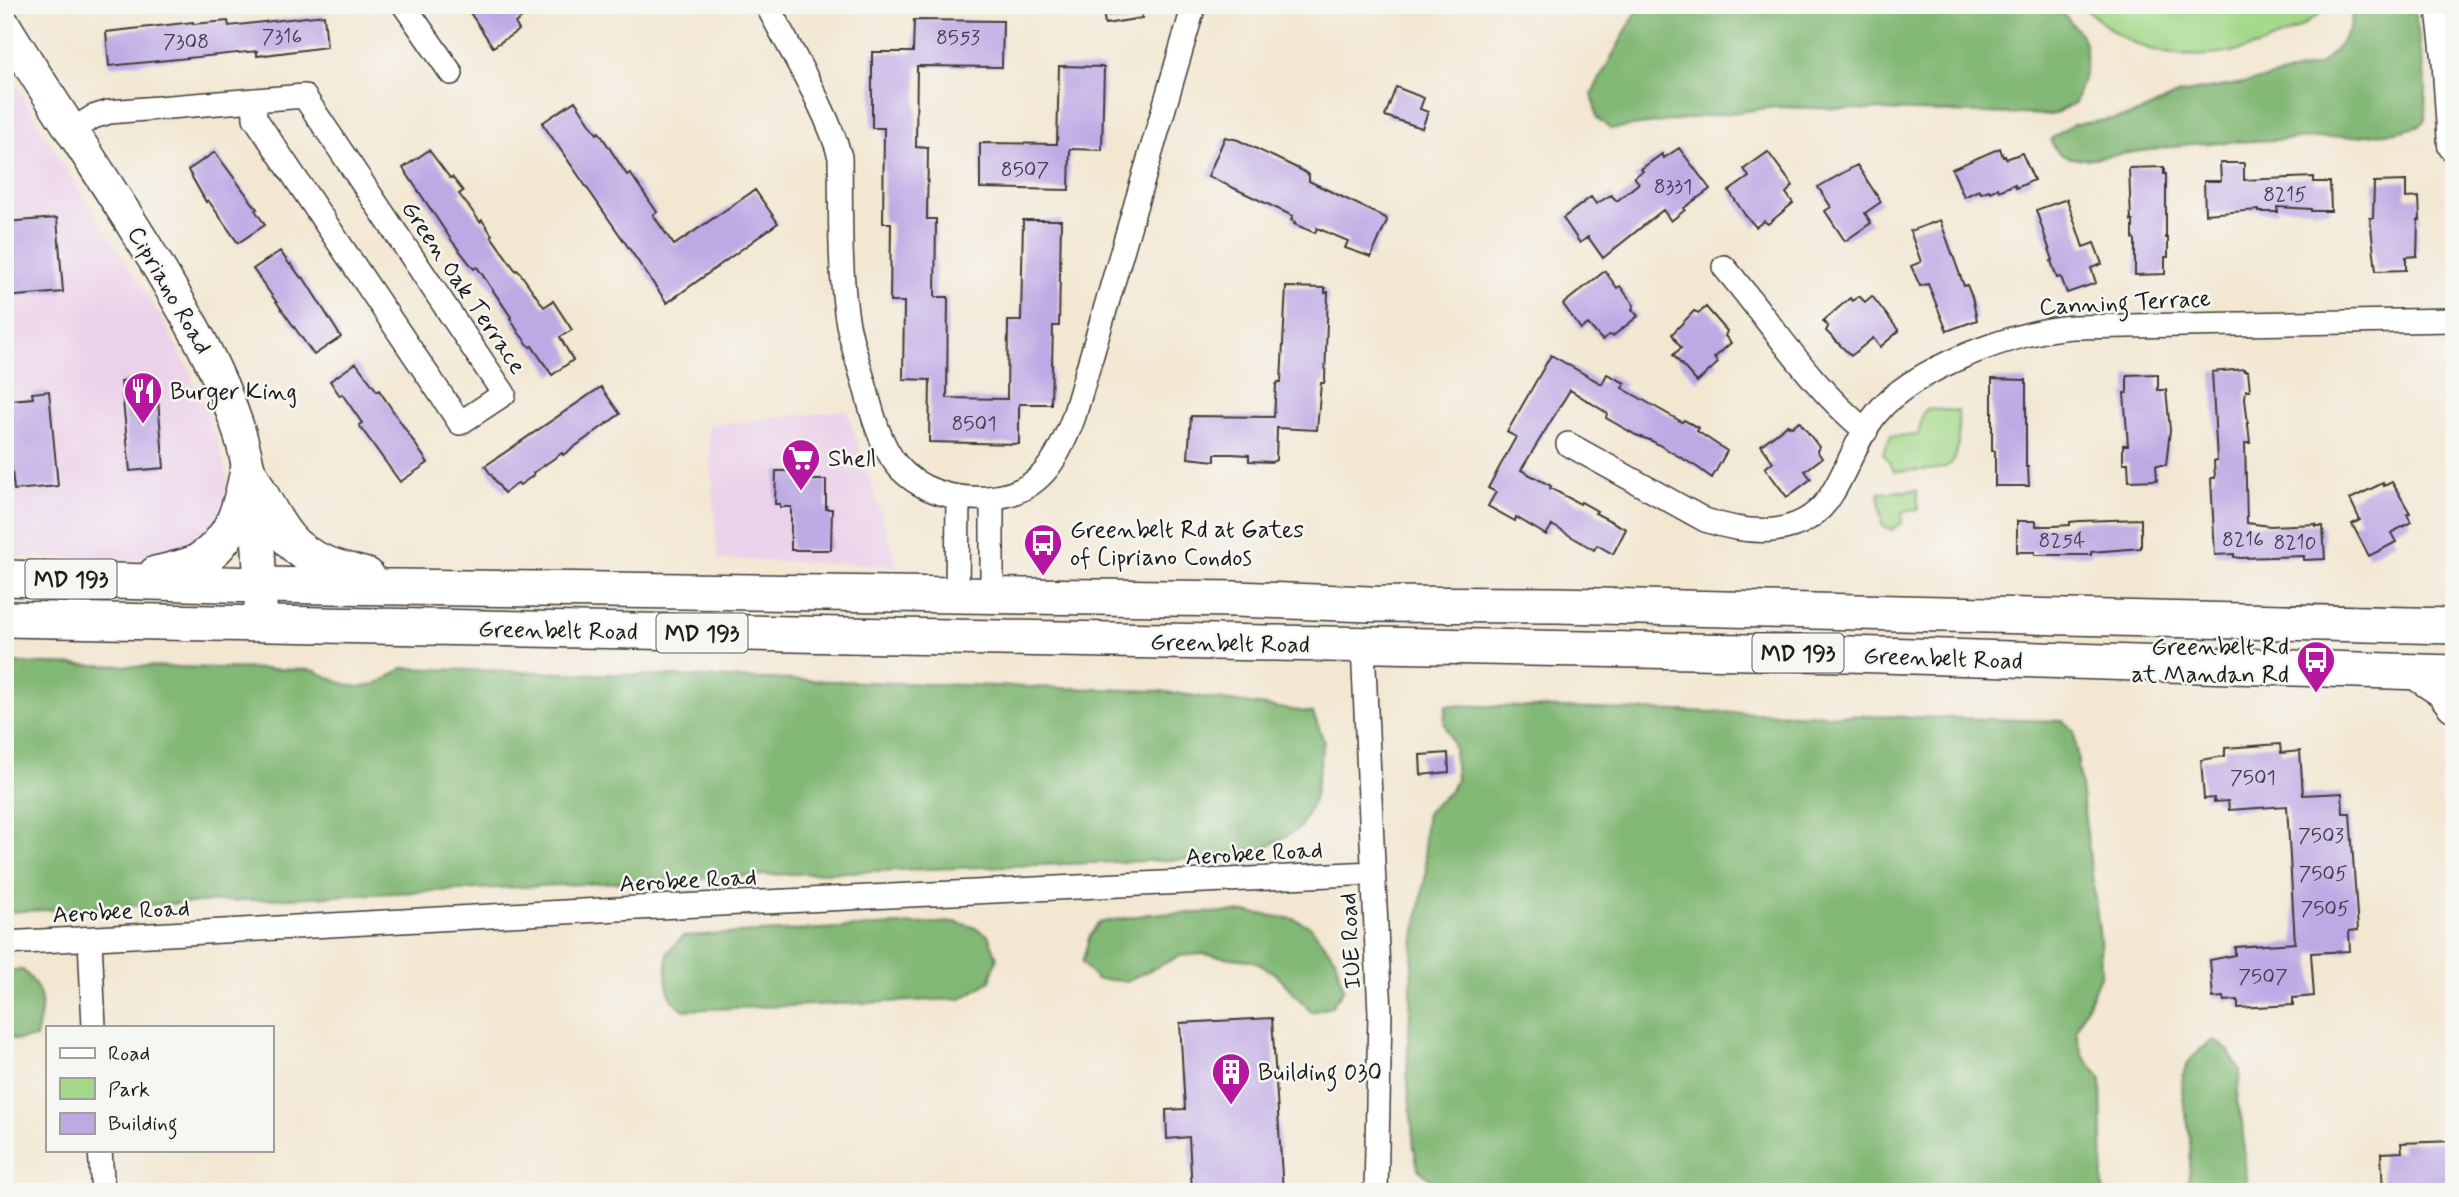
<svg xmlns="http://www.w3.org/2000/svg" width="2459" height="1197" font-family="Mynerve,sans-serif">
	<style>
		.built { fill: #ecd1ea }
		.green { fill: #a3d888; stroke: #607a52; stroke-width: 2 }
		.forest { fill: #82b874; stroke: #4f6a48; stroke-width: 2 }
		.building { fill: #bda9e4 }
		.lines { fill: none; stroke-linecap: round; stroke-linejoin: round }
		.street-casing { stroke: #3c3a37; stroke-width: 26 }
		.secondary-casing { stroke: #3c3a37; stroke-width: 35 }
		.primary-casing { stroke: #3c3a37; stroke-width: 38 }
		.street { stroke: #fff; stroke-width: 23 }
		.secondary { stroke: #fff; stroke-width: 32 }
		.primary { stroke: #fff; stroke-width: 35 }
		.labels { text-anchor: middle; stroke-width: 5; stroke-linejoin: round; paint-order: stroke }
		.number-label { font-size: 21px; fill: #443f4e }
		.shield { fill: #f6f6f2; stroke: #5d5d5c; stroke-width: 2 }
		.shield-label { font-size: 23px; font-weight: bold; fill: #1c1c1c }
		.street-label { font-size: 24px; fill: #1c1c1c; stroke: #f6f6f2 }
		.poi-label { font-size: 24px; fill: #1c1c1c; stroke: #f6f6f2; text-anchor: start }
	</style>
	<rect width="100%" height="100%" fill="#f6f6f2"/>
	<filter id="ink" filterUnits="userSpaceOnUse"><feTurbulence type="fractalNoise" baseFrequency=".0143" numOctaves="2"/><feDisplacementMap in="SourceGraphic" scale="14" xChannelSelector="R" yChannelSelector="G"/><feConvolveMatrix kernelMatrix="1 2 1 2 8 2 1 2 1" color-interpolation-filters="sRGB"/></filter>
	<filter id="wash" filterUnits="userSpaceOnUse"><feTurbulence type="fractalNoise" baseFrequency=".00686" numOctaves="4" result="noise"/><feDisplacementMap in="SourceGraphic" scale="28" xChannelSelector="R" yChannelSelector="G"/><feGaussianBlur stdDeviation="1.57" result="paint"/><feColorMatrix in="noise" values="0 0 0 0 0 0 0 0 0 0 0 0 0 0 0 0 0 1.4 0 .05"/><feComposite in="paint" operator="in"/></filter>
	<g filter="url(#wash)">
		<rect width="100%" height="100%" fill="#f3e7d2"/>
		<path class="built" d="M5,67L61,161L162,319L191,374L213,428L229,482L215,533L175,560L5,556Z
			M847,410L898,566L718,559L708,425Z"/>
		<path class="green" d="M2081,5H2331C2276,52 2190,73 2124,38C2109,30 2094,16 2081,5Z
			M1927,409L1958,411C1960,477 1955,468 1894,471L1883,453L1891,436L1918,435L1923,413Z
			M1917,490L1918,510L1902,512V522L1892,530L1882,525L1879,493Z"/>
		<path class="forest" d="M1640,5H2053C2062,12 2082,33 2085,43C2090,61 2081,87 2075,103L2052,115L1776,107L1611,129L1597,118L1592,93Z
			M2355,5H2414L2426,85L2425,120L2417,127L2396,132L2358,136L2192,144L2086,159C2069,159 2055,157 2051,139L2072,125L2126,117L2148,109L2179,94L2261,80L2319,65L2336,49L2349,30Z
			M5,663L313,670C353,689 365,696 402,668L1160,691L1313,713L1324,741L1314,800L1300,828L1265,848L1225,858L766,875L5,912Z
			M1446,705L2063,721L2074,731L2100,939L2101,974L2076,1030L2082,1054L2101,1078L2103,1192H1456L1436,1184L1418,1169L1414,1147L1407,1072L1413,944L1426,873L1424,836L1427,812L1451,790L1456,780L1454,747L1444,722Z
			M1244,912L1294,919L1310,926L1335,958L1344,989L1331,1007L1311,1012L1276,974L1253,961L1203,954L1180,956L1126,981L1096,979L1082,963L1089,938L1098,923L1149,914Z
			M956,922L973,927L988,935L997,957L990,981L961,999L684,1010C662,996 666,975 668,952L683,936Z
			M5,970H23C48,995 42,1007 36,1038L15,1040L5,1034Z
			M2214,1040L2229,1051L2240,1071L2237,1101L2242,1121L2247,1192H2187C2189,1175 2192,1159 2190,1142C2187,1098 2164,1069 2214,1040Z"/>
		<g id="blocks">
			<path class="building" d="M465,5H539L515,23L519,30L493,47Z
				M1102,5H1140L1142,18L1105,24Z
				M324,15L327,47L257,56V51L109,66L106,32L193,22V24L228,21L229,26Z
				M914,20L1003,21L1002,67L917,66L916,147L928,148L927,219H936L935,297H948L947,398L1007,399L1008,321H1021L1023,220H1061L1059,326H1053L1051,404H1019V444L929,442L930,380L903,379L904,302H890L891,223H883L884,128H872V52H913Z
				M1059,66L1104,67L1102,150L1070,149L1069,190L980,188V143L1057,144Z
				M1396,87L1424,98L1420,109L1428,112L1422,128L1385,116Z
				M575,101L597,134L599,132L627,175L630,173L657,212L653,215L674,245L755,190L778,223L667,303L542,123Z
				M1225,137L1238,140L1301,170L1309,175V181L1386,218L1387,221L1371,257L1345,248L1348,241L1317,228L1315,233L1294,224L1295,222L1291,220L1293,216L1208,176Z
				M1679,148L1710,189L1684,208L1685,210L1671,221L1663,210L1603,258L1588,237L1580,243L1563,218L1591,197L1596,204L1611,195L1617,201L1639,183L1634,177L1643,171L1641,169L1662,154L1664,158Z
				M2000,148L2003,157L2005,156L2006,159L2022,153L2034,180L2016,188L2015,184L1999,191L1998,188L1990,192L1989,190L1981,193L1979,190L1964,197L1952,169Z
				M429,150L450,178L452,177L463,191L459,194L470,208L480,222L482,220L492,235L491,236L516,271L518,270L544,307L553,301L572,330L560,337L573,360L552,375L532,346L530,347L519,333L510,318L511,317L477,267L474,269L452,241L403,168Z
				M215,152L257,209L255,210L265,225L238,243L208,200L206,202L188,170Z
				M1768,152L1793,186L1786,193L1793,203L1768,224L1764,221L1756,227L1745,215L1729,191L1749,177L1744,169Z
				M2220,163H2244V180L2314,177V182H2330L2331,211H2311V209L2277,207L2278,212H2259V210L2205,214L2204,181H2221Z
				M1857,165L1881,202L1865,213L1871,223L1845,241L1825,211L1831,207L1818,187Z
				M2164,167V174H2166V238H2168V257H2165V274L2135,275V240L2133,239V221H2131L2129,168Z
				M2406,181V198L2419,197L2420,220H2418L2417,256L2406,257V270L2376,271L2370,218H2373L2374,182Z
				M2067,199L2083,247L2094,243L2102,264L2091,268L2096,283L2067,293L2061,277L2057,278L2051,261L2053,260L2036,210Z
				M57,218L63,292L5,297V222Z
				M1940,220L1964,286L1967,285L1972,297L1977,320L1947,331L1928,284L1920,286L1911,266L1921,262L1910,231Z
				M280,251L290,265L291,264L301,278L303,277L341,337L314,355L253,269Z
				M1605,271L1617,288L1620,286L1634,305L1632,309L1638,316L1613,336L1609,335L1602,340L1588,324L1581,329L1563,304Z
				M1286,287L1325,288V293L1328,292L1325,379L1324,383H1321L1317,430L1277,428L1276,460L1272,462L1249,461V455L1231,454H1215V461L1188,458L1191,416L1274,417L1276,385L1278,382H1281Z
				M1859,296L1865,302L1872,296L1899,331L1880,347L1873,338L1851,356L1826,331L1828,327L1823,321L1850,298L1852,301Z
				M1706,307L1727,331L1725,336L1731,343L1714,358L1718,363L1697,382L1673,355L1681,348L1672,334L1694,311L1699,313Z
				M1551,355L1602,384L1607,374L1625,383L1622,388L1682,422L1684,420L1699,428L1697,431L1727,451L1712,478L1697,467L1652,441L1636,435L1606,418L1607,413L1570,390L1521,470L1551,486L1550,488L1580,504L1581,502L1597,511L1595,513L1626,529L1613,554L1597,545L1594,550L1552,525L1546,535L1516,517L1515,521L1488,506L1496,492L1488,488L1516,437L1507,432Z
				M356,363L377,391L379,390L428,463L400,482L359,425L362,423L342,394L340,396L330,381Z
				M2244,369V371H2248L2250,390H2246L2245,398L2250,443H2245L2247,523L2270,526L2316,524V526H2323L2325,559L2304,560V556L2240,558L2234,557V554L2215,555L2211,478H2215L2214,461L2217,460L2212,372Z
				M2158,374V390H2166L2170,430L2166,465H2156L2157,480L2129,481L2128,463H2123V445H2128L2124,393H2127V375Z
				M156,378L164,468L130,471L121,381Z
				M1992,379L2026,380V467H2028L2029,486H1995V451H1992Z
				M601,387L620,414L563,455L562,453L533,473L534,475L520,485L518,483L504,493L485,466Z
				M49,391L58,486L14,490L11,462H5L6,405H11V400L33,398L32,393Z
				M1799,421L1819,447L1817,451L1822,458L1805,471L1811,479L1787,497L1765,468L1773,462L1761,445L1787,425L1792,427Z
				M776,471H798V480H826V509H832L831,550H791V507H780V504H775Z
				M2392,482L2410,513L2407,514L2411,522L2391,533L2396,542L2369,556L2352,524L2360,520L2350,499L2383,483L2384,486Z
				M2141,519V548L2091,552V555H2035V552H2017V521H2036V526H2053L2070,525V522L2080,521Z
				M2280,744L2281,753L2300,751L2303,795L2342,793L2343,813H2350L2358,930L2349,931L2350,951L2311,953L2314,996L2293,998V1005L2238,1008V1000L2224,1001L2223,997L2213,998L2210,960L2235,955V947L2295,943L2287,806L2229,810L2228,801L2214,802V798L2204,799L2201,760L2225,756V748Z
				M1448,753L1449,772L1421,775L1420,755Z
				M1272,1018L1283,1192H1192L1189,1137L1167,1139L1166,1110L1185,1109L1180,1023Z
				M2454,1141V1192H2383L2381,1153L2402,1152L2401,1143Z"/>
		</g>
	</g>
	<g filter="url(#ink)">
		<use href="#blocks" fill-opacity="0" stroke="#3c3a37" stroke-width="2"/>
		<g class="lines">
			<g class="street-casing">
				<path id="street" d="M404,5L451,73
					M767,5C790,50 827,109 840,157C841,208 839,261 846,312C849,338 859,364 866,390C872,414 880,443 896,464C918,491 953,500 987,498C1039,495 1058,460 1074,416L1194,5
					M71,131L93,117L109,112L304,96L504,394L460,423L255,118L254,100
					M1724,267C1771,322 1809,385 1866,431
					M1568,444L1705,520C1750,535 1805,540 1833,492C1848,467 1858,436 1877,413C1911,369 2018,330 2073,327L2454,320
					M992,498V595
					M957,594L958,498
					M1363,646L1380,1014L1376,1192
					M90,939L94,1027
					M5,943L637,908L1373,873
					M100,1150L103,1192"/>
			</g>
			<g class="secondary-casing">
				<path id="secondary" d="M2442,5L2448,56L2454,145
					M5,26C55,108 110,186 159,268C189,319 218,368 237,425C258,488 260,558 261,624"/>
			</g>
			<g class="primary-casing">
				<path id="primary" d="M248,471C260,491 279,534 298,548C317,564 344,570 367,576
					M156,574C169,570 187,568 199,561C234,539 240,508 248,471
					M5,578L260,585L1236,599L1370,604L1557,605L2454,626
					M5,619L1848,654L2454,673
					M2416,672L2443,690L2454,704"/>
			</g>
			<use href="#street" class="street"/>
			<use href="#secondary" class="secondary"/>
			<use href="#primary" class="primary"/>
		</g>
	</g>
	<defs>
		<g id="restaurant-pin" transform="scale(2.0125)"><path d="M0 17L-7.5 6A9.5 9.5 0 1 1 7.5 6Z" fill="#b5179e" stroke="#f6f6f2"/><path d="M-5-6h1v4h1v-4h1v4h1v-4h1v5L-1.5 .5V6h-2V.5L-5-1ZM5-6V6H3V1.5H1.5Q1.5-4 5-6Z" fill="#fff"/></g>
		<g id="supermarket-pin" transform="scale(2.0125)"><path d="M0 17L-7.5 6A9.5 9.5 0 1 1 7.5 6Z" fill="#b5179e" stroke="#f6f6f2"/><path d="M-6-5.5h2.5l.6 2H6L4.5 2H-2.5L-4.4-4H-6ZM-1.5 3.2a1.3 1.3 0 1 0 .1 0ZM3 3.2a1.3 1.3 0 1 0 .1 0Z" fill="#fff"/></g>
		<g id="bus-pin" transform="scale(2.0125)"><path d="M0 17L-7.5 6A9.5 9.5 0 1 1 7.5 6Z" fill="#b5179e" stroke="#f6f6f2"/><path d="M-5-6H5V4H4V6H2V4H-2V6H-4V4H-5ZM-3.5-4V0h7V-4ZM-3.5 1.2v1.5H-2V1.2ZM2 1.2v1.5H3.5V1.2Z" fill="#fff"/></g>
		<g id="building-pin" transform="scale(2.0125)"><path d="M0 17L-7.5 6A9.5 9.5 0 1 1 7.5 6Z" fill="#b5179e" stroke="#f6f6f2"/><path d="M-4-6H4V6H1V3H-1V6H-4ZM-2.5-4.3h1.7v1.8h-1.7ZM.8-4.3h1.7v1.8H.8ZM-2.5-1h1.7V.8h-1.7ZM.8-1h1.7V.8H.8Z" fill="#fff"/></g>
	</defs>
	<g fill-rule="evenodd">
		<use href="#restaurant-pin" x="143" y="391"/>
		<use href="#supermarket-pin" x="801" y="458"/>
		<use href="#bus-pin" x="1043" y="543"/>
		<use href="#bus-pin" x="2316" y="660"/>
		<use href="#building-pin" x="1231" y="1072"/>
	</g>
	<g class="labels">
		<g class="number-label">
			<text x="282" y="43">7316</text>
			<text x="958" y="44">8553</text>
			<text x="186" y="48">7308</text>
			<text x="1025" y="176">8507</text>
			<text x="1673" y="193">8331</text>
			<text x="2285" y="201">8215</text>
			<text x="974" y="430">8501</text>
			<text x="2243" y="546">8216</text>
			<text x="2062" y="547">8254</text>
			<text x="2295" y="549">8210</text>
			<text x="2253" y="784">7501</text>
			<text x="2321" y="842">7503</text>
			<text x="2323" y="880">7505</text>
			<text x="2325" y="915">7505</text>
			<text x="2263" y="983">7507</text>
		</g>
		<g class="shield">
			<rect x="25.5" y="559.5" width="91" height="39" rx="5"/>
			<rect x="656.5" y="613.5" width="91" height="39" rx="5"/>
			<rect x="1752.5" y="633.5" width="91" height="39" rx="5"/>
		</g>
		<g class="shield-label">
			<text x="71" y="587">MD 193</text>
			<text x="702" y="641">MD 193</text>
			<text x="1798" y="661">MD 193</text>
		</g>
		<g class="street-label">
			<text transform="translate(464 287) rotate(56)" y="8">Green Oak Terrace</text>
			<text transform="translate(170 290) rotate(60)" y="8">Cipriano Road</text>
			<text transform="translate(2125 302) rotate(-3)" y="8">Canning Terrace</text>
			<text transform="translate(558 630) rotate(1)" y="8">Greenbelt Road</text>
			<text transform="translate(1230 643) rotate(1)" y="8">Greenbelt Road</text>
			<text transform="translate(1943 658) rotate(2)" y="8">Greenbelt Road</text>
			<text transform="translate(1254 853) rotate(-3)" y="8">Aerobee Road</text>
			<text transform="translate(688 880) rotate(-3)" y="8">Aerobee Road</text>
			<text transform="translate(121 911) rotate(-3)" y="8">Aerobee Road</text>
			<text transform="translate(1350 941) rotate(-93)" y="8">IUE Road</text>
		</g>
		<g class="poi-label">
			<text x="170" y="399">Burger King</text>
			<text x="828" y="466">Shell</text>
			<text x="1070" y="537">Greenbelt Rd at Gates<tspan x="1070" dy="28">of Cipriano Condos</tspan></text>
			<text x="2289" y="654" text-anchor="end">Greenbelt Rd<tspan x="2289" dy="28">at Mandan Rd</tspan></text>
			<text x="1258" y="1080">Building 030</text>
		</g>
	</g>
	<rect width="2459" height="1197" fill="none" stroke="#f6f6f2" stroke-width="28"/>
	<rect x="46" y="1026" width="228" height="126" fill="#f6f6f2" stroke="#9f9f9c" stroke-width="2"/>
	<rect x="60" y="1048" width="35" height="10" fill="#ffffff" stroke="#9f9f9c" stroke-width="2"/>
	<text x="108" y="1060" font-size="21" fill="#1c1c1c">Road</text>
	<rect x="60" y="1078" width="35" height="21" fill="#a3d888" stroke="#9f9f9c" stroke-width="2"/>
	<text x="108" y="1096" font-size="21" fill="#1c1c1c">Park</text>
	<rect x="60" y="1113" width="35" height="21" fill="#bda9e4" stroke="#9f9f9c" stroke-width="2"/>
	<text x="108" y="1130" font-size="21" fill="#1c1c1c">Building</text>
</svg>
